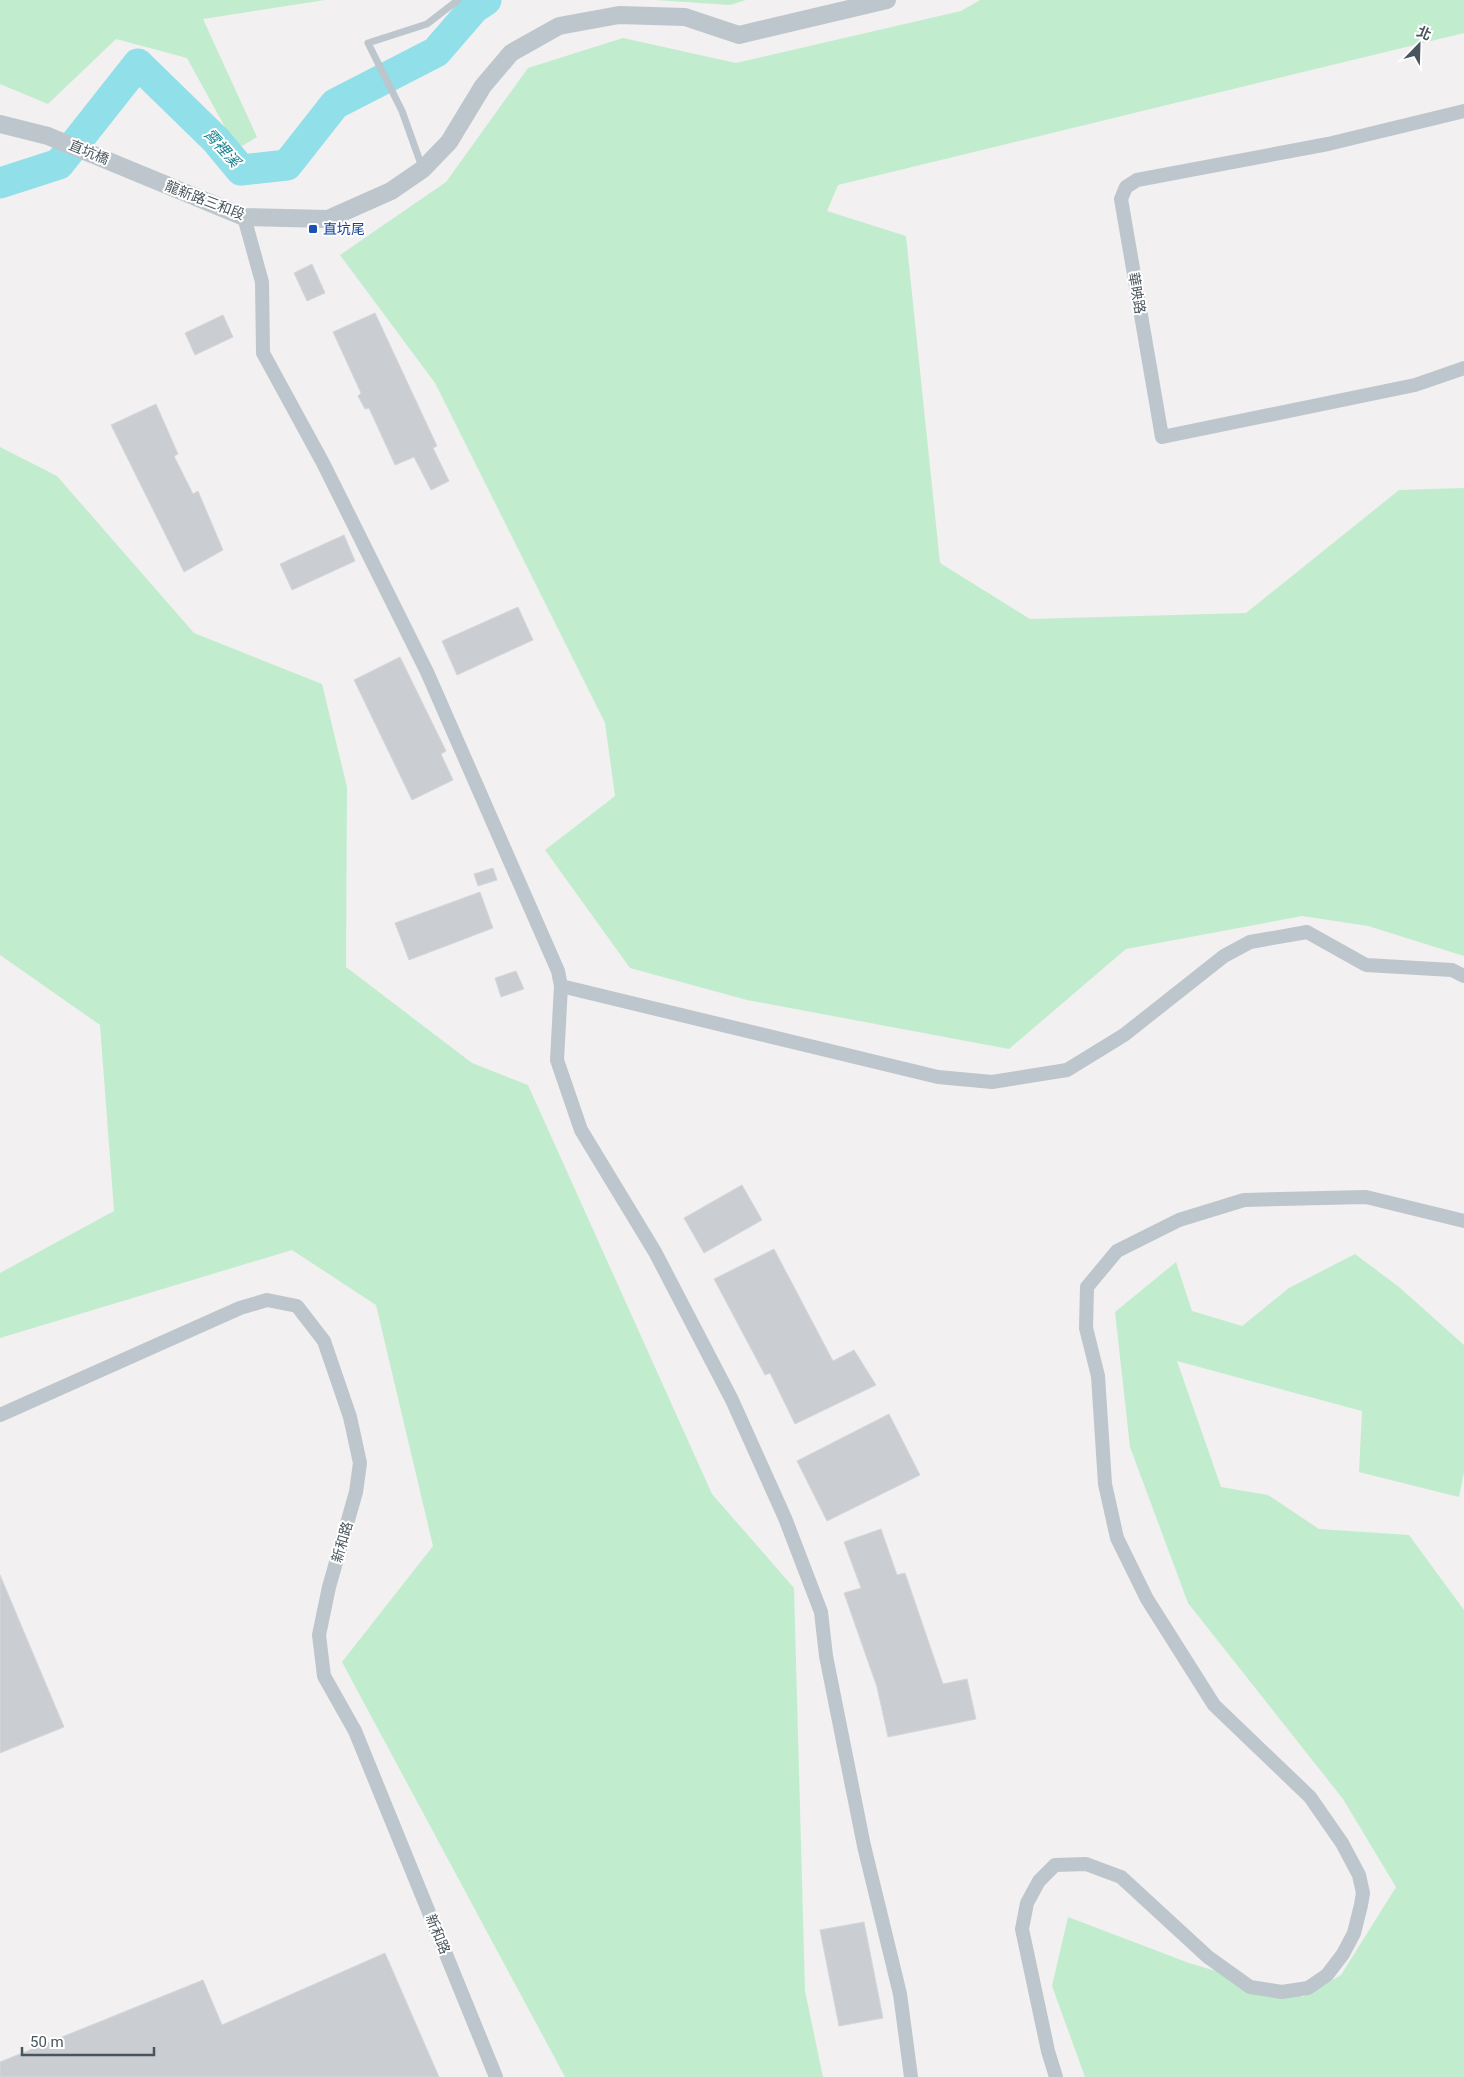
<svg xmlns="http://www.w3.org/2000/svg" width="1464" height="2077" font-family="Roboto,'Noto Sans TC',sans-serif">
	<style>
		.green { fill: #c1edce }
		.lines { fill: none; stroke-linecap: round; stroke-linejoin: round }
		.river { stroke: #91dfe8; stroke-width: 31 }
		.building { fill: #caced2; stroke: #d4d7db }
		.service { stroke: #bcc6cc; stroke-width: 7 }
		.minor { stroke: #bcc6cc; stroke-width: 14 }
		.tertiary { stroke: #bcc6cc; stroke-width: 18 }
		.transit-dot { fill: #1a4fb4; stroke: #fff; stroke-width: 2 }
		.labels { text-anchor: middle; stroke-width: 4; stroke-linejoin: round; paint-order: stroke }
		.street-label { font-size: 14px; fill: #49555d; stroke: #fff }
		.transit-label { font-size: 14px; fill: #164399; stroke: #fff; text-anchor: start }
		.water-label { font-size: 15px; font-style: italic; fill: #14818e; stroke: #fff }
	</style>
	<rect width="100%" height="100%" fill="#f2f0f0"/>
	<path class="green" d="M0,0H325L203,19L257,137L237,149L187,58L116,39L48,104L0,84Z
		M655,0H746L730,5Z
		M980,0H1464V33L838,185L827,211L906,236L940,563L1030,619L1246,613L1399,490L1464,488V956L1368,926L1302,916L1126,949L1009,1049L747,1000L630,968L545,850L615,796L605,723L435,383L340,255L446,182L528,68L623,38L736,63L961,11Z
		M0,447L57,476L194,633L322,684L347,787L346,967L472,1063L528,1085L712,1494L794,1588L805,1991L823,2077H565L342,1662L433,1546L376,1305L292,1250L0,1338V1273L114,1211L100,1025L0,955Z
		M1355,1254L1399,1287L1464,1345V1472L1459,1497L1359,1472L1362,1411L1177,1361L1221,1487L1268,1495L1319,1529L1409,1535L1464,1610V2077H1085L1052,1986L1068,1917L1189,1963L1303,1997L1341,1975L1396,1887L1343,1799L1188,1603L1130,1447L1115,1312L1176,1262L1192,1311L1242,1326L1289,1288Z"/>
	<g class="lines">
		<path class="river" d="M0,183L59,164L138,64L216,140L241,170L287,165L335,104L436,52L474,8L486,0"/>
	</g>
	<path class="building" d="M312,264L325,293L307,301L294,273Z
		M375,313L437,446L433,448L449,481L431,490L414,457L395,465L369,408L365,409L358,396L361,393L333,332Z
		M223,315L233,337L195,355L185,333Z
		M156,404L178,454L174,456L193,494L198,491L223,550L184,572L111,425Z
		M344,535L355,561L292,590L280,564Z
		M518,607L533,640L457,675L442,641Z
		M400,657L446,751L441,754L453,780L412,800L354,680Z
		M493,868L497,880L478,886L474,874Z
		M480,892L493,928L409,960L395,923Z
		M516,971L524,989L501,997L495,978Z
		M742,1185L762,1220L704,1253L684,1218Z
		M774,1249L833,1361L854,1350L876,1385L795,1424L770,1373L765,1375L714,1279Z
		M889,1414L920,1475L827,1521L797,1461Z
		M881,1529L897,1575L905,1573L943,1684L967,1679L976,1719L888,1737L877,1687L844,1593L861,1588L844,1542Z
		M0,1575L64,1727L0,1753Z
		M864,1922L883,2018L839,2026L820,1930Z
		M385,1953L439,2077H0V2062L203,1980L222,2025Z"/>
	<g class="lines">
		<path class="service" d="M422,167L402,111L368,43L427,24L458,0"/>
		<path class="minor" d="M1464,111L1328,144L1137,180L1126,187L1121,199L1162,437L1415,385L1464,368
			M244,217L262,282L263,353L323,463L427,672L558,971L561,986L557,1060L581,1130L655,1252L732,1400L785,1518L821,1612L826,1656L864,1846L900,1994L911,2077
			M561,986L938,1077L992,1082L1067,1070L1124,1035L1224,956L1250,942L1307,932L1366,965L1452,970L1464,976
			M0,1415L240,1308L267,1300L297,1306L324,1341L350,1417L360,1463L356,1492L329,1587L319,1635L324,1676L355,1731L496,2077
			M1056,2077L1048,2051L1022,1929L1027,1903L1039,1881L1055,1865L1086,1864L1121,1877L1208,1957L1250,1987L1282,1992L1308,1988L1327,1975L1343,1954L1354,1933L1361,1905L1363,1893L1359,1875L1342,1843L1310,1797L1214,1705L1147,1599L1117,1538L1105,1484L1098,1376L1086,1328L1087,1287L1117,1251L1179,1220L1244,1200L1366,1197L1464,1221"/>
		<path class="tertiary" d="M0,124L48,136L244,217L328,219L391,191L423,169L449,142L483,86L511,53L559,26L619,15L685,17L739,35L887,0"/>
	</g>
	<rect class="transit-dot" x="308" y="224" width="10" height="10" rx="2.5"/>
	<g class="labels">
		<g class="street-label">
			<text transform="translate(89 152) rotate(22)" y="5">直坑橋</text>
			<text transform="translate(205 200) rotate(21)" y="5">龍新路三和段</text>
			<text transform="translate(1137 293) rotate(80)" y="5">華映路</text>
			<text transform="translate(342 1542) rotate(-74)" y="5">新和路</text>
			<text transform="translate(438 1934) rotate(68)" y="5">新和路</text>
		</g>
		<g class="transit-label">
			<text x="323" y="234">直坑尾</text>
		</g>
		<g class="water-label">
			<text transform="translate(222 148) rotate(48)" y="5">霄裡溪</text>
		</g>
	</g>
	<g transform="translate(1419 45) rotate(23)" stroke="#ffffff" stroke-width="4" paint-order="stroke">
	<path d="M0-4L9 19L0 12L-9 19Z" fill="#49555d"/>
	<text y="-8" font-size="14" font-weight="bold" text-anchor="middle" fill="#49555d">北</text>
	</g>
	<path d="M22 2047v8h132v-8" fill="none" stroke="#49555d" stroke-width="2.5"/>
	<text x="30" y="2047" font-size="15" fill="#49555d" stroke="#ffffff" stroke-width="4" paint-order="stroke">50 m</text>
</svg>
